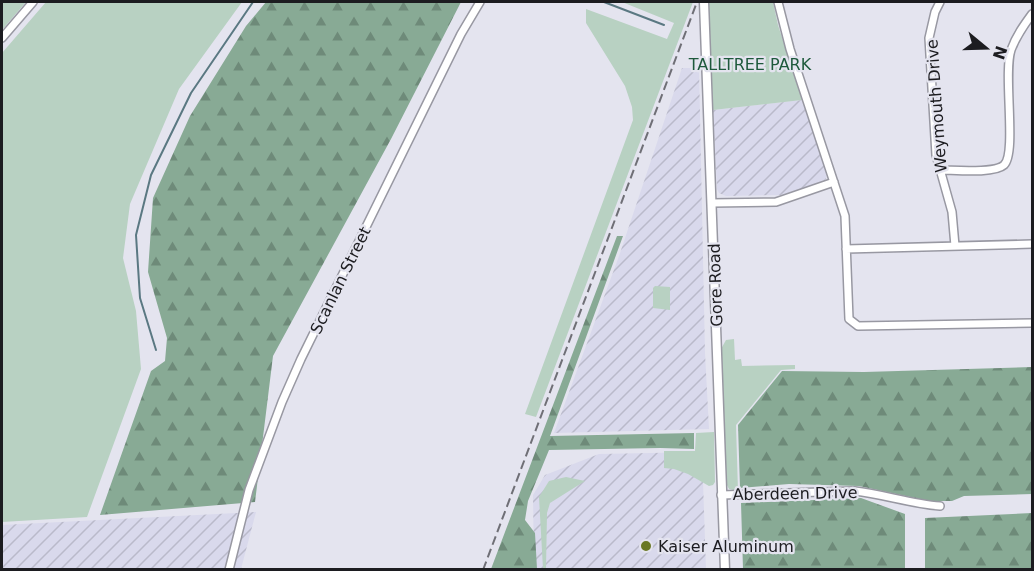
<svg xmlns="http://www.w3.org/2000/svg" width="1034" height="571" font-family="'DejaVu Sans',sans-serif">
	<style>
		.industrial { fill: url(#industrial-furrows) }
		.green { fill: #b8d1c2 }
		.forest { fill: url(#forest-firs) }
		.lines { fill: none; stroke-linecap: round; stroke-linejoin: round }
		.stream { stroke: #5a7882; stroke-width: 2 }
		.minor-casing { stroke: #9898a2; stroke-width: 10 }
		.major-casing { stroke: #9898a2; stroke-width: 11 }
		.minor { stroke: #fff; stroke-width: 7 }
		.major { stroke: #fff; stroke-width: 8 }
		.rail { stroke: #6f6f76; stroke-width: 2; stroke-dasharray: 9 4.5; stroke-linecap: butt }
		.poi-dot { fill: #697825; stroke: #e4e4ef; stroke-width: 2 }
		.labels { text-anchor: middle; stroke-width: 4.5; stroke-linejoin: round; paint-order: stroke }
		.park-label { font-size: 16px; fill: #1e593c; stroke: #e4e4ef }
		.street-label { font-size: 16px; fill: #1c1c20; stroke: #e4e4ef }
		.poi-label { font-size: 16px; fill: #1c1c20; stroke: #e4e4ef; text-anchor: start }
	</style>
	<defs>
		<pattern id="industrial-furrows" width="10" height="10" patternUnits="userSpaceOnUse" patternTransform="scale(1.5)"><rect width="10" height="10" fill="#d9d9ec"/><path d="M-1 1l2-2M0 10L10 0M9 11l2-2" fill="none" stroke="#babaca"/></pattern>
		<pattern id="forest-firs" width="22" height="20" patternUnits="userSpaceOnUse" patternTransform="scale(1.5)"><rect width="22" height="20" fill="#88aa95"/><path d="M5 1l3.5 6h-7zM16 11l3.5 6h-7z" fill="#6e8a79"/></pattern>
	</defs>
	<rect width="100%" height="100%" fill="#e4e4ef"/>
	<path class="industrial" d="M682,68H699L705,353L709,429L554,433L619,256Z
		M802,100L827,171L826,179L819,183L781,195L726,196L719,193L717,189L713,110Z
		M702,452L706,569H534L533,495L545,475L599,454Z
		M256,512L241,569L2,570V525Z"/>
	<path class="green" d="M2,2H26L2,30Z
		M46,2H242L179,89L130,204L123,258L136,311L141,369L87,517L2,522V53Z
		M622,2H693L536,417L525,414L633,120L632,107L625,86L586,23V9L667,39L674,23Z
		M707,2H773L778,25L802,100L713,110Z
		M655,286L670,287V310L653,308V288Z
		M734,339L735,360L741,359L742,366L795,365V369L781,370L736,425L738,491L729,489L726,483L721,349L726,340Z
		M714,432L715,482L713,485L709,486L688,474L674,469L664,468V451H695L696,433Z
		M566,477L585,481L550,503L547,513L546,569H543L539,497L549,481Z"/>
	<path class="forest" d="M266,2H461L391,139L273,356L255,502L100,515L151,371L165,361L167,338L148,272L153,198L190,116L246,26Z
		M617,236H623L550,436L694,433V449L660,448L549,450L528,501L525,520L535,533L537,569H491Z
		M1032,367V494L964,496L952,501H929L859,486L789,484L740,488L738,425L782,371L864,372Z
		M861,498L905,514V569H743L741,503Z
		M1032,513V569H925V518Z"/>
	<g class="lines">
		<path class="stream" d="M604,2L664,25
			M156,350L140,298L136,235L151,175L191,93L253,2"/>
		<g class="minor-casing">
			<path id="minor" d="M778,2L790,49L845,216L849,319L858,326L1032,323
				M940,2L935,12L929,38L936,155L952,212L955,246
				M2,38L33,2
				M940,170C954,170 994,174 1004,165C1017,153 1003,74 1011,50C1016,36 1024,25 1032,14
				M712,203L776,202L834,182
				M846,249L1032,244
				M721,495L855,491C883,494 911,504 940,506
				M229,570L249,490L282,402L301,359L461,34L480,2"/>
		</g>
		<g class="major-casing">
			<path id="major" d="M704,2L725,570"/>
		</g>
		<use href="#minor" class="minor"/>
		<use href="#major" class="major"/>
		<path class="rail" d="M483,570L697,2"/>
	</g>
	<circle class="poi-dot" cx="646" cy="546" r="6"/>
	<g class="labels">
		<g class="park-label">
			<text x="750" y="70">TALLTREE PARK</text>
		</g>
		<g class="street-label">
			<text transform="translate(936 106) rotate(-94)" y="6">Weymouth Drive</text>
			<text transform="translate(340 280) rotate(-64)" y="6">Scanlan Street</text>
			<text transform="translate(715 285) rotate(-92)" y="6">Gore Road</text>
			<text transform="translate(795 493) rotate(-1)" y="6">Aberdeen Drive</text>
		</g>
		<g class="poi-label">
			<text x="658" y="552">Kaiser Aluminum</text>
		</g>
	</g>
	<rect width="1034" height="571" fill="none" stroke="#1c1c20" stroke-width="6"/>
	<g transform="translate(986 48) rotate(109)" stroke="#e4e4ef" stroke-width="4.5" paint-order="stroke">
	<path d="M0-4.5L10 22L0 15L-10 22Z" fill="#1c1c20"/>
	<text y="-9" font-size="16" font-weight="bold" text-anchor="middle" fill="#1c1c20">N</text>
	</g>
</svg>
